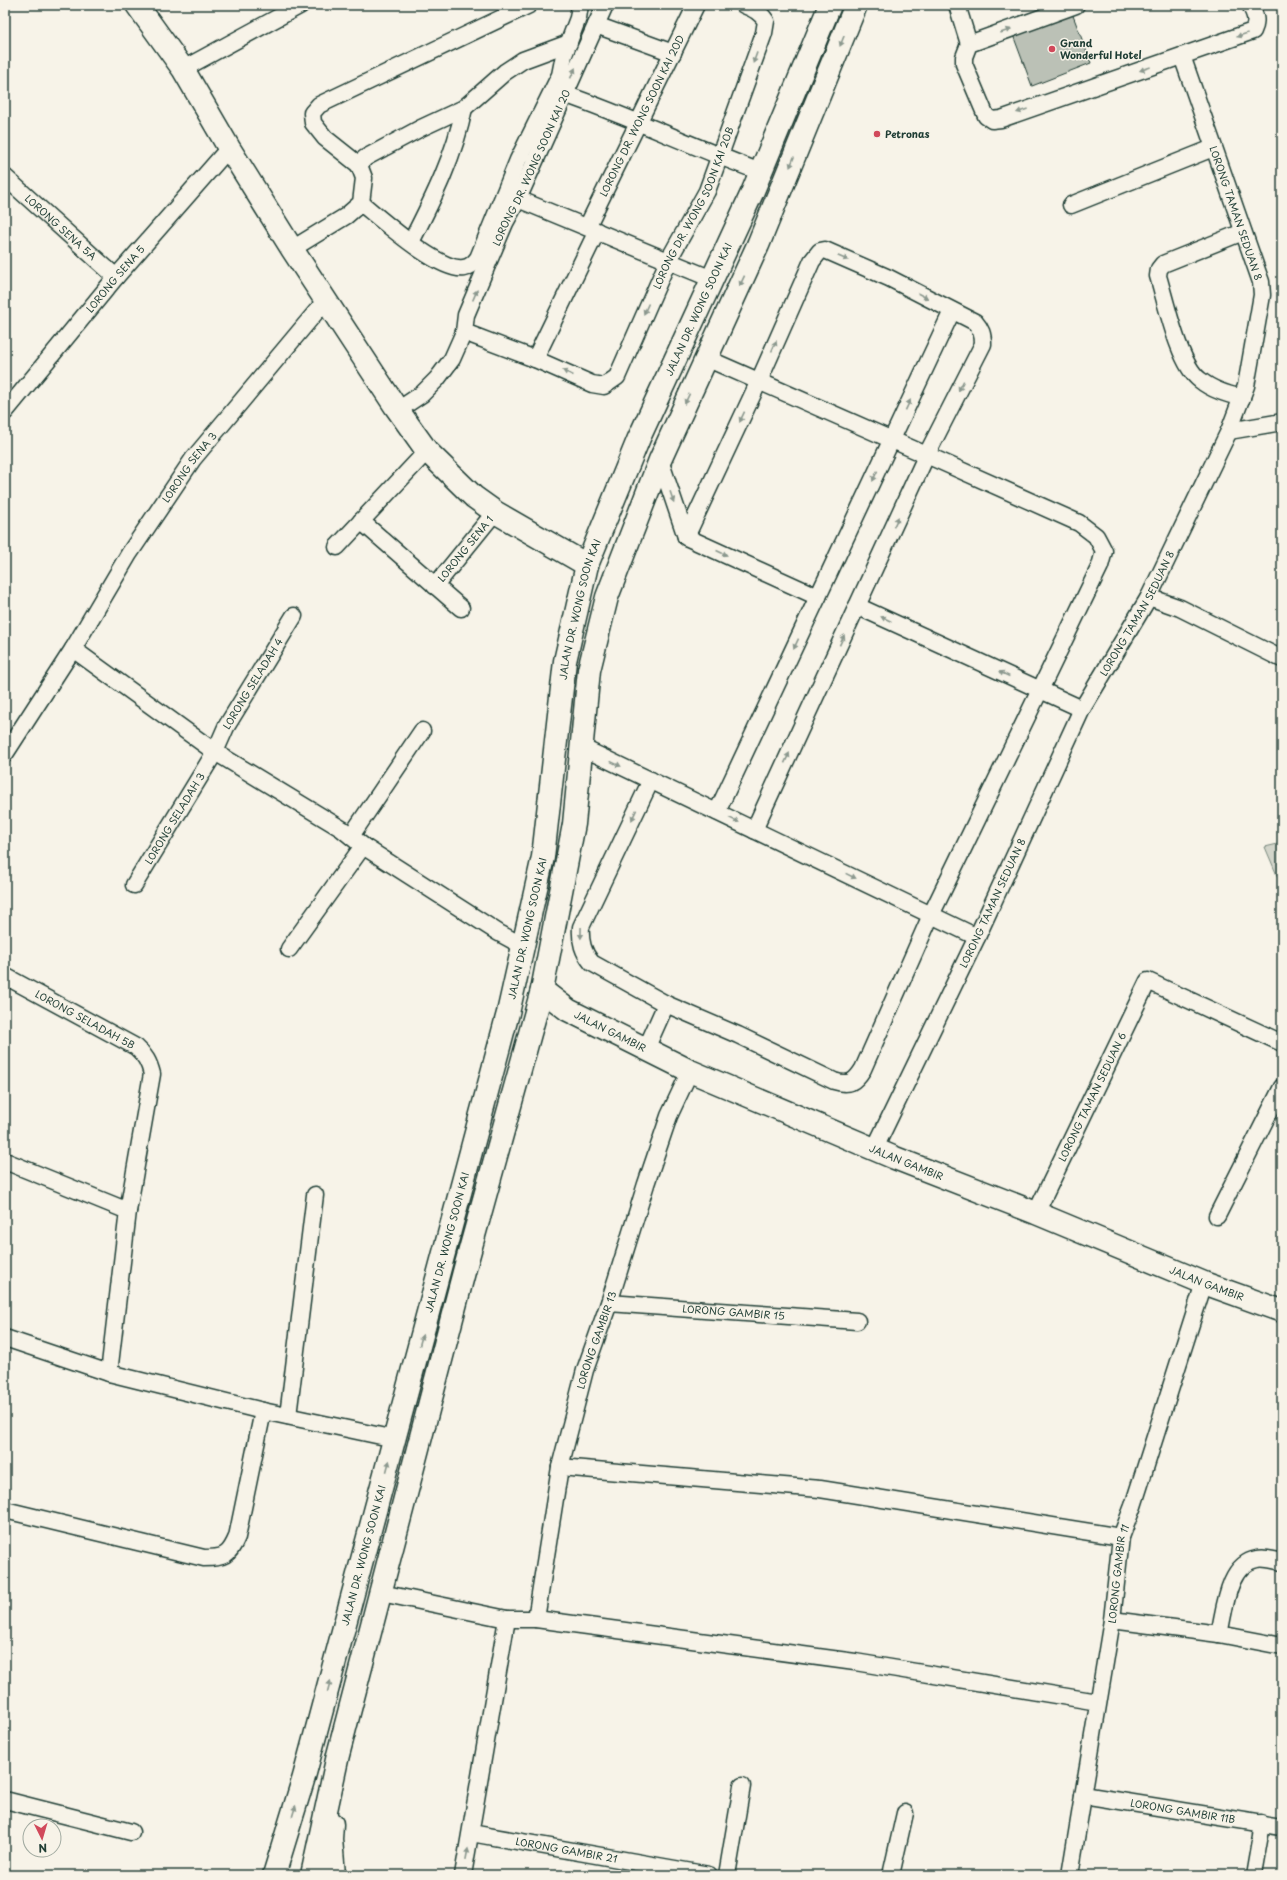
<svg xmlns="http://www.w3.org/2000/svg" width="1287" height="1880" font-family="'Playpen Sans',sans-serif">
	<style>
		.green { fill: #d3d5ca; stroke: #79897f }
		.building { fill: #bbc1b6; stroke: #1f3d34 }
		.lines { fill: none; stroke-linecap: round; stroke-linejoin: round }
		.street-casing { stroke: #1f3d34; stroke-width: 19 }
		.secondary-casing { stroke: #1f3d34; stroke-width: 25 }
		.primary-casing { stroke: #1f3d34; stroke-width: 25 }
		.street { stroke: #f7f3e8; stroke-width: 16 }
		.secondary { stroke: #f7f3e8; stroke-width: 22 }
		.primary { stroke: #f7f3e8; stroke-width: 22 }
		.oneway { fill: #8b988e }
		.poi-dot { fill: #d1495b; stroke: #f7f3e8; stroke-width: 1.5 }
		.labels { text-anchor: middle; stroke-width: 3; stroke-linejoin: round; paint-order: stroke }
		.poi-label { font-size: 10px; font-weight: bold; fill: #1f3d34; stroke: #f7f3e8; text-anchor: start }
		.street-label { font-size: 10px; fill: #1f3d34; stroke: #f7f3e8 }
	</style>
	<rect width="100%" height="100%" fill="#f7f3e8"/>
	<filter id="ink" filterUnits="userSpaceOnUse"><feTurbulence type="fractalNoise" baseFrequency=".025" numOctaves="2"/><feDisplacementMap in="SourceGraphic" scale="8" xChannelSelector="R" yChannelSelector="G"/><feConvolveMatrix kernelMatrix="1 2 1 2 8 2 1 2 1" color-interpolation-filters="sRGB"/></filter>
	<g filter="url(#ink)">
		<path class="green" d="M1282,843V887L1265,847Z"/>
		<path class="building" d="M1072,13L1091,63L1032,86L1013,35Z"/>
		<g class="lines">
			<g class="street-casing">
				<g id="street">
					<path d="M957,5L969,44"/>
					<path d="M1076,5L969,44L964,57V64L986,116L992,120L1001,119L1253,31C1258,21 1255,14 1250,5"/>
					<path d="M596,25L673,53"/>
					<path d="M183,69L301,5"/>
					<path d="M564,94C631,117 695,148 761,172"/>
					<path d="M359,165L325,138L313,123L312,113L319,105L529,5"/>
					<path id="s1" d="M5,177L116,277"/>
					<path d="M518,199L712,279"/>
					<path d="M361,203C381,219 439,272 464,268C470,267 475,262 478,258L518,160L560,75L564,55L578,18L580,5"/>
					<path d="M1071,205L1213,148"/>
					<path id="s2" d="M587,227L696,5"/>
					<path d="M411,242C433,199 455,155 464,108"/>
					<path d="M292,249L346,216L361,203L364,178L359,165L365,158L421,128L464,108L505,72L523,60L569,43"/>
					<path id="s3" d="M464,332L535,359L592,384L604,386L617,377L668,261L707,191L764,33L766,21C760,12 754,9 744,5"/>
					<path d="M535,359L597,231"/>
					<path d="M1242,398C1227,394 1212,390 1200,380C1179,365 1166,302 1158,276L1159,269L1163,264L1243,232"/>
					<path id="s4" d="M398,410L422,394L437,379L452,359L464,332L466,315L505,223L518,199L605,5"/>
					<path id="s5" d="M5,412L116,277L229,148"/>
					<path d="M1229,431L1282,422"/>
					<path d="M660,460L686,537L818,597"/>
					<path d="M361,521L461,608"/>
					<path d="M686,537L759,381L812,261L820,251L825,250L889,278L975,322C981,329 983,334 983,344L927,454L754,830"/>
					<path d="M337,547L427,451"/>
					<path id="s6" d="M435,586L495,512"/>
					<path d="M1149,597L1180,608L1282,659"/>
					<path d="M857,606L1082,709"/>
					<path d="M73,649L215,752L342,829L363,846L499,933L523,946"/>
					<path d="M581,747L977,937"/>
					<path id="s7" d="M5,754L73,649L129,554L193,459L326,300"/>
					<path d="M651,780L581,927C580,942 583,952 592,963L666,1004L738,1035L834,1081C849,1086 855,1082 863,1069L931,915L1100,566L1104,551L1096,536L1079,523C955,467 831,413 706,358"/>
					<path d="M717,812L952,311"/>
					<path d="M351,836L422,731"/>
					<path id="s8" d="M134,885L215,752L226,727L294,616"/>
					<path d="M289,949L363,846"/>
					<path id="s9" d="M5,976L136,1047C145,1055 149,1062 152,1074L128,1211L109,1373"/>
					<path d="M646,1049L666,1004"/>
					<path id="s10" d="M874,1150L977,937L1082,709L1149,597L1229,431L1246,386L1262,295L1261,282L1182,56"/>
					<path d="M5,1161L128,1211"/>
					<path id="s11" d="M1036,1213L1148,981L1282,1043"/>
					<path d="M1217,1216L1282,1087"/>
					<path id="s12" d="M609,1303L857,1321"/>
					<path d="M5,1338L109,1373L263,1411L395,1439"/>
					<path d="M288,1416L315,1195"/>
					<path d="M560,1467L820,1489L1121,1537"/>
					<path d="M5,1510L204,1558C224,1558 229,1556 237,1537L263,1411"/>
					<path d="M381,1593L507,1619H536L855,1662L1098,1702"/>
					<path id="s13" d="M536,1619L560,1467L585,1370L609,1303L646,1184L669,1116L690,1071"/>
					<path d="M1112,1620L1219,1634L1282,1646"/>
					<path d="M1219,1634C1225,1610 1227,1564 1257,1559C1265,1557 1275,1561 1282,1562"/>
					<path id="s14" d="M1083,1795L1282,1827"/>
					<path d="M5,1800L131,1832"/>
					<path id="s15" d="M471,1833L709,1875"/>
					<path d="M463,1875L507,1619"/>
					<path d="M727,1875L742,1786"/>
					<path d="M891,1875L905,1813"/>
					<path id="s16" d="M1070,1875L1112,1620L1121,1537L1133,1506L1204,1283"/>
					<path d="M1253,1875L1262,1823"/>
				</g>
			</g>
			<g class="secondary-casing">
				<g id="secondary">
					<path d="M137,5L183,69L229,148L292,249L395,406L427,451L474,497L495,512L587,565"/>
					<path id="s17" d="M542,990L568,1010L690,1071L895,1158L1036,1213L1204,1283L1282,1311"/>
				</g>
			</g>
			<g class="primary-casing">
				<g id="primary">
					<path d="M332,1824L331,1839L334,1875"/>
					<path id="s18" d="M274,1875L304,1777L508,1013L543,857L565,661L587,565L639,438L752,193L830,5"/>
					<path d="M312,1875L338,1755L465,1268L542,990L574,824L589,670L607,597L660,460L758,245L856,5"/>
				</g>
			</g>
			<use href="#street" class="street"/>
			<use href="#secondary" class="secondary"/>
			<use href="#primary" class="primary"/>
		</g>
		<defs><path id="oneway-solid" d="M-6-.8H1V-3.2L6.5 0L1 3.2V.8H-6Z"/></defs>
		<g class="oneway">
			<use href="#oneway-solid" transform="translate(1006 31) rotate(-20)"/>
			<use href="#oneway-solid" transform="translate(1242 35) rotate(160)"/>
			<use href="#oneway-solid" transform="translate(842 41) rotate(112)"/>
			<use href="#oneway-solid" transform="translate(755 58) rotate(110)"/>
			<use href="#oneway-solid" transform="translate(1145 69) rotate(161)"/>
			<use href="#oneway-solid" transform="translate(573 73) rotate(-65)"/>
			<use href="#oneway-solid" transform="translate(1022 111) rotate(161)"/>
			<use href="#oneway-solid" transform="translate(792 162) rotate(112)"/>
			<use href="#oneway-solid" transform="translate(843 258) rotate(23)"/>
			<use href="#oneway-solid" transform="translate(742 281) rotate(115)"/>
			<use href="#oneway-solid" transform="translate(475 295) rotate(-67)"/>
			<use href="#oneway-solid" transform="translate(923 296) rotate(27)"/>
			<use href="#oneway-solid" transform="translate(646 309) rotate(114)"/>
			<use href="#oneway-solid" transform="translate(774 346) rotate(-66)"/>
			<use href="#oneway-solid" transform="translate(568 373) rotate(-156)"/>
			<use href="#oneway-solid" transform="translate(961 386) rotate(117)"/>
			<use href="#oneway-solid" transform="translate(687 399) rotate(115)"/>
			<use href="#oneway-solid" transform="translate(908 405) rotate(-65)"/>
			<use href="#oneway-solid" transform="translate(742 417) rotate(115)"/>
			<use href="#oneway-solid" transform="translate(875 476) rotate(115)"/>
			<use href="#oneway-solid" transform="translate(672 497) rotate(71)"/>
			<use href="#oneway-solid" transform="translate(896 522) rotate(-65)"/>
			<use href="#oneway-solid" transform="translate(722 553) rotate(24)"/>
			<use href="#oneway-solid" transform="translate(886 619) rotate(-155)"/>
			<use href="#oneway-solid" transform="translate(842 640) rotate(-65)"/>
			<use href="#oneway-solid" transform="translate(796 644) rotate(115)"/>
			<use href="#oneway-solid" transform="translate(1004 674) rotate(-155)"/>
			<use href="#oneway-solid" transform="translate(787 758) rotate(-65)"/>
			<use href="#oneway-solid" transform="translate(616 764) rotate(26)"/>
			<use href="#oneway-solid" transform="translate(634 815) rotate(115)"/>
			<use href="#oneway-solid" transform="translate(734 820) rotate(26)"/>
			<use href="#oneway-solid" transform="translate(851 876) rotate(26)"/>
			<use href="#oneway-solid" transform="translate(581 933) rotate(91)"/>
			<use href="#oneway-solid" transform="translate(421 1340) rotate(-75)"/>
			<use href="#oneway-solid" transform="translate(388 1466) rotate(-75)"/>
			<use href="#oneway-solid" transform="translate(329 1686) rotate(-75)"/>
			<use href="#oneway-solid" transform="translate(294 1811) rotate(-73)"/>
			<use href="#oneway-solid" transform="translate(467 1854) rotate(-79)"/>
		</g>
	</g>
	<g class="poi-dot">
		<circle cx="1052" cy="49" r="4"/>
		<circle cx="877" cy="134" r="4"/>
	</g>
	<g class="labels">
		<g class="poi-label">
			<text x="1060" y="47">Grand<tspan x="1060" dy="12">Wonderful Hotel</tspan></text>
			<text x="885" y="138">Petronas</text>
		</g>
		<g class="street-label">
			<text dy="4" stroke="none"><textPath href="#s2" startOffset="124">LORONG DR. WONG SOON KAI 20D</textPath></text>
			<text dy="4" stroke="none"><textPath href="#s4" startOffset="283">LORONG DR. WONG SOON KAI 20</textPath></text>
			<text dy="4" stroke="none"><textPath href="#s3" startOffset="352">LORONG DR. WONG SOON KAI 20B</textPath></text>
			<text transform="translate(1236 213) rotate(71)" y="4">LORONG TAMAN SEDUAN 8</text>
			<text dy="4" stroke="none"><textPath href="#s1" startOffset="75">LORONG SENA 5A</textPath></text>
			<text dy="4" stroke="none"><textPath href="#s5" startOffset="173">LORONG SENA 5</textPath></text>
			<text dy="4" stroke="none"><textPath href="#s18" startOffset="1628">JALAN DR. WONG SOON KAI</textPath></text>
			<text dy="4" stroke="none"><textPath href="#s7" startOffset="341">LORONG SENA 3</textPath></text>
			<text dy="4" stroke="none"><textPath href="#s6" startOffset="48">LORONG SENA 1</textPath></text>
			<text dy="4" stroke="none"><textPath href="#s18" startOffset="1304">JALAN DR. WONG SOON KAI</textPath></text>
			<text dy="4" stroke="none"><textPath href="#s10" startOffset="598">LORONG TAMAN SEDUAN 8</textPath></text>
			<text dy="4" stroke="none"><textPath href="#s8" startOffset="234">LORONG SELADAH 4</textPath></text>
			<text dy="4" stroke="none"><textPath href="#s8" startOffset="78">LORONG SELADAH 3</textPath></text>
			<text dy="4" stroke="none"><textPath href="#s10" startOffset="274">LORONG TAMAN SEDUAN 8</textPath></text>
			<text dy="4" stroke="none"><textPath href="#s18" startOffset="980">JALAN DR. WONG SOON KAI</textPath></text>
			<text dy="4" stroke="none"><textPath href="#s9" startOffset="91">LORONG SELADAH 5B</textPath></text>
			<text dy="4" stroke="none"><textPath href="#s17" startOffset="80">JALAN GAMBIR</textPath></text>
			<text dy="4" stroke="none"><textPath href="#s11" startOffset="129">LORONG TAMAN SEDUAN 6</textPath></text>
			<text dy="4" stroke="none"><textPath href="#s17" startOffset="404">JALAN GAMBIR</textPath></text>
			<text dy="4" stroke="none"><textPath href="#s18" startOffset="656">JALAN DR. WONG SOON KAI</textPath></text>
			<text dy="4" stroke="none"><textPath href="#s17" startOffset="728">JALAN GAMBIR</textPath></text>
			<text dy="4" stroke="none"><textPath href="#s12" startOffset="125">LORONG GAMBIR 15</textPath></text>
			<text dy="4" stroke="none"><textPath href="#s13" startOffset="286">LORONG GAMBIR 13</textPath></text>
			<text dy="4" stroke="none"><textPath href="#s18" startOffset="332">JALAN DR. WONG SOON KAI</textPath></text>
			<text dy="4" stroke="none"><textPath href="#s16" startOffset="305">LORONG GAMBIR 11</textPath></text>
			<text dy="4" stroke="none"><textPath href="#s14" startOffset="101">LORONG GAMBIR 11B</textPath></text>
			<text dy="4" stroke="none"><textPath href="#s15" startOffset="97">LORONG GAMBIR 21</textPath></text>
		</g>
	</g>
	<rect width="1287" height="1880" fill="none" stroke="#f7f3e8" stroke-width="20"/>
	<rect x="10" y="10" width="1267" height="1860" fill="none" stroke="#1f3d34" stroke-width="1.5" filter="url(#ink)"/>
	<g transform="translate(42 1838) rotate(175)"><circle r="19" fill="#f7f3e8" stroke="#a1aaa0"/>
	<path d="M0-3L7 15L0 10L-7 15Z" fill="#d1495b"/>
	<text y="-6" font-size="11" font-weight="bold" text-anchor="middle" fill="#1f3d34">N</text>
	</g>
</svg>
